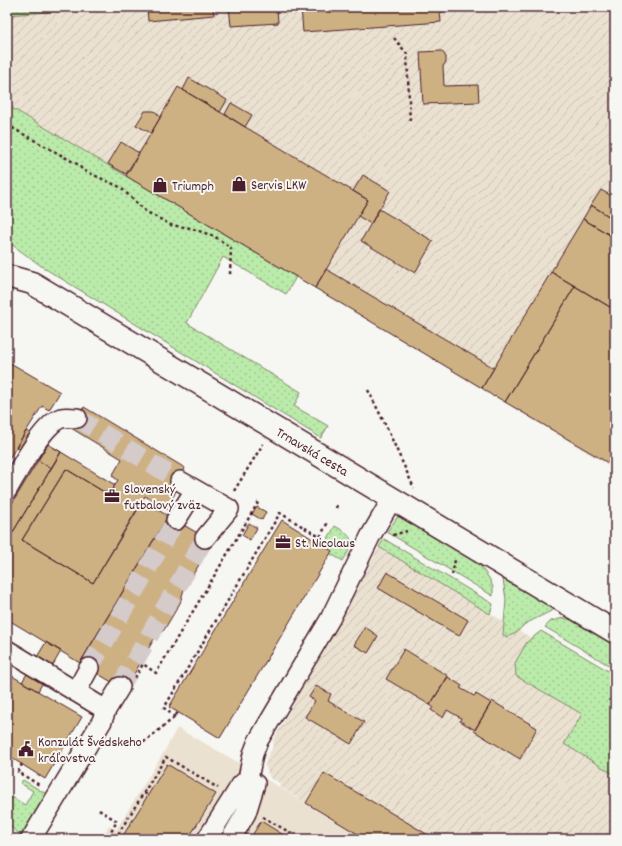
<svg xmlns="http://www.w3.org/2000/svg" width="622" height="846" font-family="Dekko,sans-serif">
	<style>
		.built { fill: #eae1d1 }
		.industrial { fill: url(#industrial-furrows) }
		.grass { fill: url(#grass-dots); stroke: #82856a }
		.building { fill: #ceb183; stroke: #4a1f2b }
		.lines { fill: none; stroke-linecap: round; stroke-linejoin: round }
		.minor-tunnel { stroke: #d4cbca; stroke-width: 19; stroke-dasharray: 19 10; stroke-linecap: butt }
		.minor-casing { stroke: #4a1f2b; stroke-width: 22 }
		.major-casing { stroke: #4a1f2b; stroke-width: 25 }
		.path { stroke: #4a1f2b; stroke-width: 2.5; stroke-dasharray: 3 3; stroke-linecap: butt }
		.minor { stroke: #f6f6f2; stroke-width: 19 }
		.major { stroke: #f6f6f2; stroke-width: 22 }
		.labels { text-anchor: middle; stroke-width: 4; stroke-linejoin: round; paint-order: stroke }
		.poi-label { font-size: 14px; fill: #4a1f2b; stroke: #f6f6f2; text-anchor: start }
		.street-label { font-size: 14px; fill: #4a1f2b; stroke: #f6f6f2 }
	</style>
	<defs>
		<pattern id="industrial-furrows" width="10" height="10" patternUnits="userSpaceOnUse"><rect width="10" height="10" fill="#eae1d1"/><path d="M-1 1l2-2M0 10L10 0M9 11l2-2" fill="none" stroke="#cac1b4"/></pattern>
		<pattern id="grass-dots" width="8" height="8" patternUnits="userSpaceOnUse"><rect width="8" height="8" fill="#baebaa"/><path d="M2 2h.1M6 6h.1" fill="none" stroke="#a1c992" stroke-width="1.8" stroke-linecap="round"/></pattern>
	</defs>
	<rect width="100%" height="100%" fill="#f6f6f2"/>
	<filter id="ink" filterUnits="userSpaceOnUse"><feTurbulence type="fractalNoise" baseFrequency=".025" numOctaves="2"/><feDisplacementMap in="SourceGraphic" scale="8" xChannelSelector="R" yChannelSelector="G"/><feConvolveMatrix kernelMatrix="1 2 1 2 8 2 1 2 1" color-interpolation-filters="sRGB"/></filter>
	<g filter="url(#ink)">
		<path class="built" d="M177,728L229,757L366,839H101L109,826L116,830L165,750Z"/>
		<path class="industrial" d="M111,7H615V469L296,277L7,105V17L9,15Z
			M379,547L615,688V839H366L306,803L279,786L280,783L270,778L265,766L267,757L274,745L273,741Z"/>
		<path class="grass" d="M7,7H111L9,15L7,17Z
			M7,105L296,277L286,294L223,257L187,323L301,392L294,406L328,426L321,438L44,268L11,244L7,238Z
			M398,516L478,563L489,578L493,587V596L387,532Z
			M335,526C356,538 354,542 343,561L322,549Z
			M384,539L493,604L490,614L379,547Z
			M503,579L555,609L525,624L516,633L507,637L503,635L506,600Z
			M564,618L571,620L615,646V669L545,627L551,621Z
			M541,631L615,675V775L564,744L582,714L516,676L515,663L527,642Z
			M23,780L48,795L25,835L22,836L7,824V806L12,797L25,805L33,791L20,783Z"/>
		<path class="building" d="M147,7H213L214,15L148,21Z
			M229,7H277L278,23L231,26Z
			M301,7H467L468,10L440,12L441,22L303,32Z
			M442,51L446,57V62L443,66L444,86L478,85L479,102L423,104L420,52Z
			M189,78L227,100L220,112L183,90Z
			M178,87L368,200L315,288L126,176Z
			M231,103L252,115L245,127L225,114Z
			M145,111H154L158,114L160,118L151,133L136,125Z
			M121,142L139,153L126,174L108,164Z
			M363,175L390,191L371,224L358,216L368,200L353,191Z
			M601,190L615,198V220L591,205Z
			M591,205L615,220V238L583,219Z
			M379,209L433,241L415,273L361,241Z
			M583,219L615,238V310L551,272Z
			M326,269L494,368L482,388L315,288Z
			M551,272L575,286L505,402L495,396L494,397L482,388Z
			M575,286L615,310V467L505,402Z
			M7,361L60,392L49,410L42,406L7,462Z
			M84,407L185,468L168,510L145,496L93,583L22,540L66,469L109,495L118,480L112,476L122,459L71,428Z
			M26,431L61,452L51,468L16,447Z
			M48,444L61,452L7,542V512Z
			M61,452L115,485L109,495L66,469L22,540L93,583L143,501L168,516L80,663L7,619V542Z
			M257,507L266,512L262,520L252,514Z
			M168,516L213,542L184,589L180,603L164,630L154,639L125,690L80,663Z
			M282,520L332,551L220,738L169,707Z
			M249,523L257,528L250,540L242,535Z
			M387,572L468,620L459,636L378,588Z
			M365,627L378,636L368,653L354,645Z
			M46,642L61,651L38,691L22,682Z
			M404,649L448,676L430,705L386,679Z
			M7,673L82,717L45,779L7,755Z
			M448,677L462,686L460,688L474,696L476,694L491,703L475,730L460,721L461,718L447,710L443,718L431,710L433,707L430,705Z
			M316,686L331,694L328,701L364,722L351,744L305,717L315,701L309,697Z
			M492,701L537,728L520,759L474,731Z
			M167,764L216,794L188,839H121Z
			M324,773L435,839H366L306,803Z
			M261,821L290,839H250Z"/>
		<g class="lines">
			<path class="minor-tunnel" d="M77,418L180,481
				M89,668L176,520
				M120,687L205,538"/>
			<g class="minor-casing">
				<path id="minor" d="M180,481L229,509L205,538
					M7,490C18,472 42,425 61,418C66,417 72,418 77,418
					M176,520L195,490
					M7,650L106,710
					M76,692L89,668
					M31,839L102,721L106,710L120,687
					M207,839L241,785L248,779L253,754L258,741L330,619L370,537L392,499
					M231,839L246,813L255,784L248,779"/>
			</g>
			<g class="major-casing">
				<g id="major">
					<path id="s1" d="M7,276L32,283L615,632"/>
				</g>
			</g>
			<path class="path" d="M394,38L407,54L410,123
				M7,125L77,164L83,170L120,187L145,211L171,225L190,228L214,236L231,248L230,275
				M368,390L386,426L414,488
				M234,491L263,444
				M336,508L337,505
				M393,535L407,531
				M318,542L320,537
				M452,575L455,560
				M135,678L143,664L156,673L259,501
				M175,717L164,708L280,513L320,537L328,522
				M139,746L175,717L178,712
				M22,764L18,772L41,786
				M144,793L148,795
				M99,810L117,821L110,834L116,838
				M263,817L301,839
				M115,839L166,757L218,788"/>
			<use href="#minor" class="minor"/>
			<use href="#major" class="major"/>
		</g>
	</g>
	<defs>
		<g id="shop-bare" transform="scale(1.2)"><path d="M-5-2.5h2.3a2.7 3.5 0 0 1 5.4 0H5L5.5 6h-11ZM-1.5-2.5h3a1.5 2.3 0 0 0-3 0Z" fill="#4a1f2b" stroke="#f6f6f2" stroke-width="2.5" paint-order="stroke"/></g>
		<g id="office-bare" transform="scale(1.2)"><path d="M-6-3h4V-5.5h4V-3h4V5H-6ZM-1-4.5V-3h2v-1.5ZM-6 0V1H6V0Z" fill="#4a1f2b" stroke="#f6f6f2" stroke-width="2.5" paint-order="stroke"/></g>
		<g id="civic-bare" transform="scale(1.2)"><path d="M-.6-6.5H3V-4.5H.6V-3L4-1V1h2V6H-6V1h2V-1L-.6-3ZM-1.2 2.5V6h2.4V2.5Z" fill="#4a1f2b" stroke="#f6f6f2" stroke-width="2.5" paint-order="stroke"/></g>
	</defs>
	<g fill-rule="evenodd">
		<use href="#shop-bare" x="239" y="184"/>
		<use href="#shop-bare" x="160" y="185"/>
		<use href="#office-bare" x="112" y="496"/>
		<use href="#office-bare" x="283" y="542"/>
		<use href="#civic-bare" x="26" y="749"/>
	</g>
	<g class="labels">
		<g class="poi-label">
			<text x="251" y="189">Servis LKW</text>
			<text x="172" y="190">Triumph</text>
			<text x="124" y="493">Slovenský<tspan x="124" dy="16">futbalový zväz</tspan></text>
			<text x="295" y="547">St. Nicolaus</text>
			<text x="38" y="746">Konzulát Švédskeho<tspan x="38" dy="16">kráľovstva</tspan></text>
		</g>
		<g class="street-label">
			<text dy="5" stroke="none"><textPath href="#s1" startOffset="353">Trnavská cesta</textPath></text>
		</g>
	</g>
	<rect width="622" height="846" fill="none" stroke="#f6f6f2" stroke-width="24"/>
	<rect x="12" y="12" width="598" height="822" fill="none" stroke="#4a1f2b" stroke-width="1.5" filter="url(#ink)"/>
</svg>
